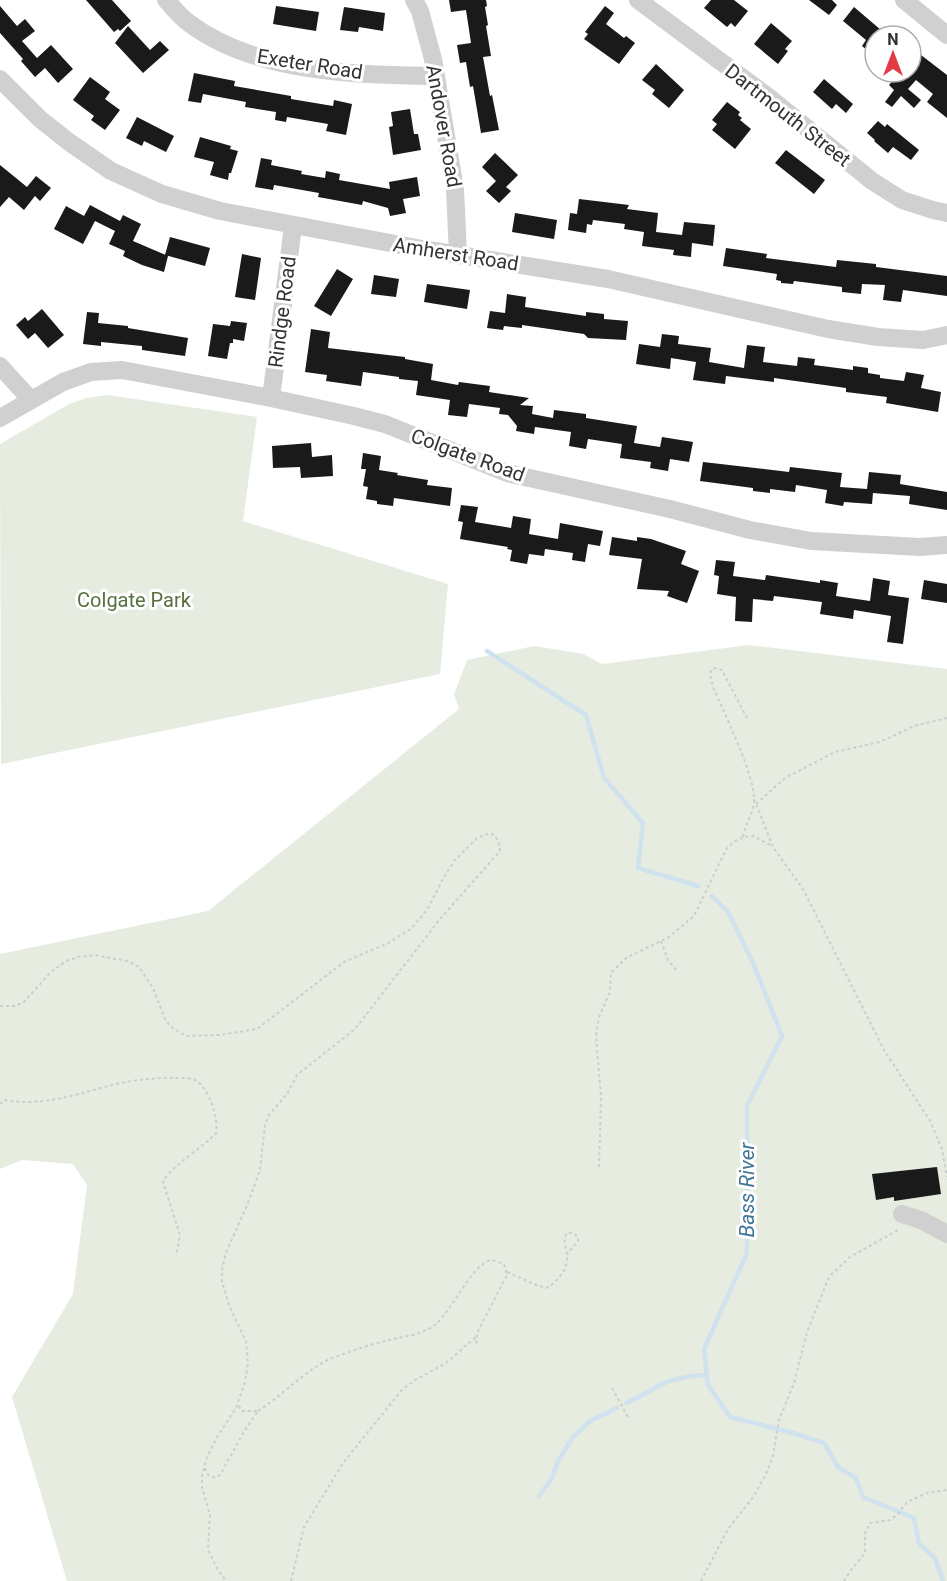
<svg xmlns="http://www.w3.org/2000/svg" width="947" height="1581" font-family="Roboto,sans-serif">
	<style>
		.green { fill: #e6ecdf }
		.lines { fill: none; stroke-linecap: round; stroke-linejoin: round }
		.stream { stroke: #cfe2ee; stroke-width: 4.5 }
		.building { fill: #1a1a1a }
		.path { stroke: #cdcdcd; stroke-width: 2; stroke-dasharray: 3 3; stroke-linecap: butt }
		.minor { stroke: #d0d0d0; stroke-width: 18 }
		.labels { text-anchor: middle; stroke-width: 6; stroke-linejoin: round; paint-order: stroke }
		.street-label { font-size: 20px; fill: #333; stroke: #fff }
		.park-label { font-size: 20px; fill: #56703f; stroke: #fff }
		.water-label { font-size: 21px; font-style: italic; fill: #3f7597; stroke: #fff }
	</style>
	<rect width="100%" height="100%" fill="#fff"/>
	<path class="green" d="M107,395L257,417L243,521L448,584L440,674L1,764L0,444L69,404L87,398Z
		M749,645L947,669V1581H67L12,1397L73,1294L87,1185L73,1164L22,1160L0,1169V954L208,911L459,709L454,694L467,660L534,646L583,654L602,664Z"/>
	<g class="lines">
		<path class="stream" d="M487,651L586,715L604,778L643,823L638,868L698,886
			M712,896L728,912L753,963L782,1036L747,1106V1253L704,1349L708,1385L730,1417L793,1433L824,1443L838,1467L856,1478L863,1497L914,1518L919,1544L935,1558L943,1581
			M626,1403C638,1398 648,1392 660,1385C672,1379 693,1375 707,1375
			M539,1496L552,1478L558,1461L573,1437L590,1421L617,1408"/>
	</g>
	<path class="building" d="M86,0H112L131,21L120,31L118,29L114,32Z
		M449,0H486L487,6L485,7L488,25L486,26L491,56L483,57L490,96L492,95L499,130L481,133L473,86L470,87L466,62L460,63L457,45L471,43L466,10L451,12Z
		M711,0H734L748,11L735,27L731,23L727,27L704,8Z
		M809,0H832L837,5L829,15Z
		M0,6L17,26L25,19L35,31L22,41L37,58L51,45L73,69L58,83L45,68L35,77L21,61L23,59L0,33Z
		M276,6L319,12L316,31L273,24Z
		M605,6L614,13L606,24L624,38L626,36L635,43L619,64L584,39L588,34L585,32Z
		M344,7L385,13L383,31L359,27L358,32L340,30Z
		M854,7L888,36H875V57L862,46L866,40L843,21Z
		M771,23L792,41L785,49L788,51L778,64L754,44Z
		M128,26L150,50L160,41L169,50L143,73L115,43Z
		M921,55L947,75V118L927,102L933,94L916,80L908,89L921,100L914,108L901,96L892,107L885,102L894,90L889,85L896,77L901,81L908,72H911V68Z
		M656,64L684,90L669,108L652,94L655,90L642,80Z
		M194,73L235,81L234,86L291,96V99L333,106L334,100L352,104L346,135L326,131L328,124L287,117L286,122L275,120L276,112L245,107L246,102L203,94L201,103L188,101Z
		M90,77L110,92L105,99L120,110L105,130L91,120L94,116L73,100Z
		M824,79L853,104L846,113L836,104L832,109L813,92Z
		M727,102L740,112L738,115L742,118L740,120L751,129L735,149L712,130L717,124L712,120Z
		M410,109L414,134H418L421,150L393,155L389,127L393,126L391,112Z
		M137,117L174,136L166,152L144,141L142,146L126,138Z
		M878,121L885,127L887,124L919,150L911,160L893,147L888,153L874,141L875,140L867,133Z
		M200,137L231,146L230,149L238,151L231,173H229L228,180L210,175L214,162L194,157Z
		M786,150L825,180L814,194L775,163Z
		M495,153L518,175L506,187L511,191L499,203L486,191L496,181L482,167Z
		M261,158L272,160L271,165L302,171L301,174L325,178L326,171L340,174L339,180L390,189L389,182L417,177L420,196L403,199L406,213L390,216L388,208L363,201L362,205L318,197L319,193L274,185L273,190L255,187Z
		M0,165L27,187L36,176L51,188L40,201L35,196L24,210L9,197L0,207Z
		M579,199L629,205L627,209L658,213L656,232L682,235L684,222L715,225L713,246L692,243L691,257L673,255L674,250L642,246L644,232L624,229L625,224L593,220L592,225L587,224L586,233L568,230L570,213L577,214Z
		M90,205L120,221L123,215L141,224L133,241L168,256L164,272L142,265L123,256L125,251L109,244L115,231L95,221L83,244L54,229L66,206L84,216Z
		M515,213L557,220L554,239L512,232Z
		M170,237L210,248L205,266L165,255Z
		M726,248L767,254L766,258L836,267L837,260L876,264V267L947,276V296L903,290L901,302L883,300L885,285L862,284L861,294L842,292V287L794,281L793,284L781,283V281L776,280L777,274L723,266Z
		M242,254L261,258L255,300L235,297Z
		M337,269L353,279L331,316L314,306Z
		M374,275L399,279L396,297L371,294Z
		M427,284L470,290L467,309L424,302Z
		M507,294L526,297L525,307L586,316V312L604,314V319L628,321L626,340L588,338L584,334L522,325V328L504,326L503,330L487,328L490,311L505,313Z
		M42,309L64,335L48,348L35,333L28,339L16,325L25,317L28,321Z
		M87,312L99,313L98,323L128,326V328L188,338L185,356L142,350V346L101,342V346L83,344Z
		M231,321L247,323L244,341L233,339V343H230L227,359L208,356L213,324L230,326Z
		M311,329L330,332L328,348L405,357V359L433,364L431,380L458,385L459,382L490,386L489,392L529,398L520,405L533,406L532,414L553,418L554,410L586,414V418L637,426L634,443L660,447L662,437L693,442L689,462L670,459L668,471L650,468L651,462L620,458L622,444L588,439L586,449L569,446L571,432L535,427L534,434L516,431L517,426L508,415L499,414L500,408L469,404L467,417L448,415L450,400L416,395L418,381L399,379V377L363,372L361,386L326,381L327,375L305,372Z
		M662,334L679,336L678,344L711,348L709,362L744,368L747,345L765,347L763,362L797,366L798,357L815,359L814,365L853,370V366L868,368V373L880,375V378L904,381L906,372L924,375L921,388L941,392L938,412L886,403L887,397L846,392V388L774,378V382L726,376L725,384L693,380L696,362L671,358L670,369L636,364L639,344L660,347Z
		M311,443L312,457L332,455L333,476L301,478L300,467L273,468L272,446Z
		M363,453L381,456L379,470L398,473L397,475L428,480L427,485L452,488L450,506L394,498L393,506L377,504V501L366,499L368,487L363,486L366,469H361Z
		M703,462L789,472L790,467L842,473L840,487L867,489L869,472L901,475L900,484L947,492V510L909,504L910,496L873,493L872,504L844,502L843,506L825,503L827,490L796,485L795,492L770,489V493L753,491V488L700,481Z
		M461,505L478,507L475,522L511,528L513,516L531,519L529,534L558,539L560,523L603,531L600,546L588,544L585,562L572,560L573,553L545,549L544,556L529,554L527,564L510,561L512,550L507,549L508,547L460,539L463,522L458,521Z
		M612,537L637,541V537L651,539L686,551L681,564L699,571L687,603L667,596L669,591L637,589L642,559L609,555Z
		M716,560L735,562L733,576L765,580L766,575L820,583V580L838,583L836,596L870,601L873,578L890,581L888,595L909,598L903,644L887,642L891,616L854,610L853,619L820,614L822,602L774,596L773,601L753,599L752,622L735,621L736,597L717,594L719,576L714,575Z
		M924,580L947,584V603L921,599Z
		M937,1167L941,1194L894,1201V1197L876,1200L872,1174Z"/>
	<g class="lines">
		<path class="path" d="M754,799L773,847L803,889L884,1050L930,1121L942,1149L947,1177
			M756,804L785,778L835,752L880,742L914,726L947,718
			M743,837C745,824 753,815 754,801C755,775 724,713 713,687L710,674L712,669L716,668L722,670L747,718
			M661,941L668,960L678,972
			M0,1006H15L24,1002L51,972L66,961L78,957L95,955L127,961L139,967L153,988L165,1019L171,1027L186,1036L219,1035L257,1029L344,962L388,943L411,929L427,910L444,877L455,860L477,838L490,833C498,837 499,842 500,851L440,919L355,1029L297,1075L287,1094L269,1115L265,1125L260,1170L248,1203L226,1253L222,1270V1282L229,1305L246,1342L248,1363L245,1382L236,1408L217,1437L207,1457L202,1475V1487L210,1515L208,1550L217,1568L226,1581
			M0,1104L4,1100C42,1107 77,1094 112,1085C132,1080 152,1078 172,1078C179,1078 188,1077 195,1080C209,1087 219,1119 216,1133C204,1147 167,1169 163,1182L180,1235L176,1256
			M599,1167L601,1097L596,1036L599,1017L610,992L611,973L626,958L669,937L694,916L721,860L727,848L734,842L743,837L753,836L772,846
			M507,1272L534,1284L546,1288C557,1283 568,1269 567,1257C567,1248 562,1241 567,1233H573L578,1237V1241L567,1254
			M612,1388L628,1417
			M258,1411C283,1395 302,1373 328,1360C347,1352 369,1345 389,1340C405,1336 423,1335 436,1324C452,1310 471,1268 488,1261C494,1259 500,1262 505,1266L507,1275L477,1333L476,1347
			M205,1468C207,1476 212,1480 220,1475L245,1430L258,1411H242L238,1405
			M291,1581L304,1527L343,1463L401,1391L415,1380L446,1363L477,1336
			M701,1581L728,1529L754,1496L767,1472L773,1456L779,1420L794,1383L807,1332L829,1277L850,1257L898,1230
			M844,1581L851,1570L865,1553V1533L870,1523L890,1520L898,1514L907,1502L927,1493L947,1490"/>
		<path class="minor" d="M166,0C173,7 180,17 189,23C255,73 356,75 436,76
			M414,0L420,11L433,59L455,189L458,255
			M638,0L771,99L872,181L902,200L933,210L947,213
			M904,0L947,35
			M0,79L40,119L69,142L111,171L162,194L220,211L422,249L608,279L828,329L878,337L923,340L947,335
			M0,366L31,400
			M271,398L293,226
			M0,418L63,382L91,372L122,370L271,398L354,416L385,424L507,473L670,509L750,530L811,541L919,547L947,545
			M902,1214L921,1220L947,1234"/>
	</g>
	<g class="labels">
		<g class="street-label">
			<text transform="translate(310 64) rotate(9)" y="7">Exeter Road</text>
			<text transform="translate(788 115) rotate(38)" y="7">Dartmouth Street</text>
			<text transform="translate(444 126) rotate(80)" y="7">Andover Road</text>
			<text transform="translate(456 254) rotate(9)" y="7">Amherst Road</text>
			<text transform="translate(282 312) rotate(-83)" y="7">Rindge Road</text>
			<text transform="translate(468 455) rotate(20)" y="7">Colgate Road</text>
		</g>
		<g class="park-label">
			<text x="134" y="607">Colgate Park</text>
		</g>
		<g class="water-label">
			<text transform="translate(747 1190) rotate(-90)" y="7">Bass River</text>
		</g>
	</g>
	<g transform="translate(893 54)"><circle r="28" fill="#ffffff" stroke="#adadad" stroke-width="1.5"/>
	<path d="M0-4.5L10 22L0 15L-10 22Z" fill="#e63946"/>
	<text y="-9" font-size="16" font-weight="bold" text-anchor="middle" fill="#333333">N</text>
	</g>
</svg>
